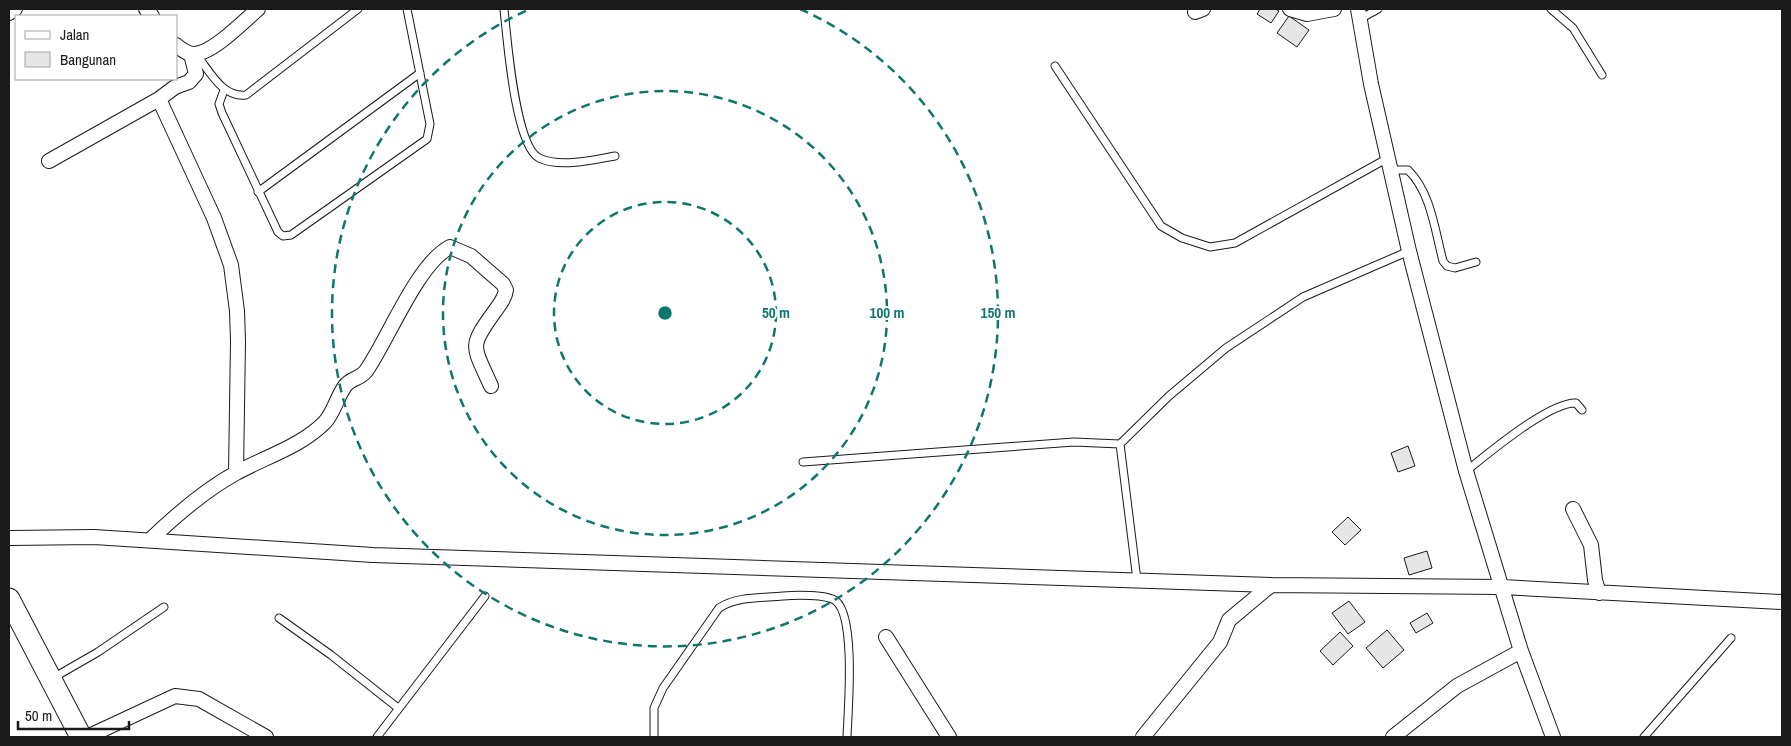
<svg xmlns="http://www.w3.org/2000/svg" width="1791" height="746" font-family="'Archivo Narrow',sans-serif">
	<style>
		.building { fill: #e6e6e6; stroke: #1a1a1a }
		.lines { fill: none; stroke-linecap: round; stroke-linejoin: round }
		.service-casing { stroke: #1a1a1a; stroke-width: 9 }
		.minor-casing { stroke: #1a1a1a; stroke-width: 16 }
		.primary-casing { stroke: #1a1a1a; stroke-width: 23 }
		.service { stroke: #fff; stroke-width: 7 }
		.minor { stroke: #fff; stroke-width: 14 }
		.primary { stroke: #fff; stroke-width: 21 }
		.ring { fill: none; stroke: #0f766e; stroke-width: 2.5; stroke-dasharray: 9 6 }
		.centre { fill: #0f766e; stroke: #fff; stroke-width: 2.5 }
		.ring-label { font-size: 15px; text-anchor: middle; font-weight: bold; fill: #0f766e; stroke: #fff; stroke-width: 4; stroke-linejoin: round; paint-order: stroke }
	</style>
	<rect width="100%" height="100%" fill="#fff"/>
	<path class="building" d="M1260,9H1275L1279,11L1271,23L1257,14Z
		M1289,16L1309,30L1297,47L1277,33Z
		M1408,446L1415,466L1398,472L1391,453Z
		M1348,517L1361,530L1345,545L1332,532Z
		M1427,551L1432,568L1409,575L1404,558Z
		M1349,601L1365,622L1348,634L1332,613Z
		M1427,613L1433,623L1416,633L1410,623Z
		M1387,630L1404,650L1383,668L1366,648Z
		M1340,632L1353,646L1333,665L1320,651Z"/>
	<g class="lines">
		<g class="service-casing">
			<path id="service" d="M504,9C507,37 515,146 539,158C560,168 593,160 615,156
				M1551,9L1573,28L1602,75
				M1360,19L1378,9
				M196,54C209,70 222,98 246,95L358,9
				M1055,66L1161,226L1182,238L1210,247L1235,243L1388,158
				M224,90L219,104L222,113L278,232L283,236L291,235L427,139L430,124L407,9
				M1391,170H1408C1431,192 1435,231 1443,261L1447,266L1455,268L1476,262
				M258,192L420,73
				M1120,444L1137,580
				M803,462L1074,442L1120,444L1169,396L1226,348L1303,297L1409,251
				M1466,471C1489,453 1549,402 1576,403L1582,410
				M279,618L331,655L398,708
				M53,678L98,652L164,607
				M377,737L485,596
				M654,737V708L663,688L719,608C737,596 762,598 783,596C794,595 827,594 836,601C856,618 848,711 847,737
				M1644,737L1731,638"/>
		</g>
		<g class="minor-casing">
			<path id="minor" d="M146,9L152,16
				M1290,9L1307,14L1334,9
				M1358,9L1371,84L1409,251L1466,471L1521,651L1553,737
				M1195,12L1203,9
				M9,13L15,9
				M176,45C181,49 187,54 194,54C212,54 244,21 258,9
				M159,99L214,218L231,265L237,311L238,341L236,473
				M49,161L159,99L175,87L189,82L196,74L191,54
				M1573,509L1591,545L1595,580L1599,593
				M9,538L94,537L373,555L1271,585L1502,587L1782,602
				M150,540C176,515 205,490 236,473C265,457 302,446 325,422C334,412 337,397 345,386C351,378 360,379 366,371C388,340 417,264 450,247L471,256L503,284L506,290C505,298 500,304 495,311C468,348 473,345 491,386
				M886,637L949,737
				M87,737L175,696L199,699L266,737
				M1143,737L1220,642L1229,620L1271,585
				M1393,737L1457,686L1521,651"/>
		</g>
		<g class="primary-casing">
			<path id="primary" d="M9,599L81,737"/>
		</g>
		<use href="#service" class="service"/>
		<use href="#minor" class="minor"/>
		<use href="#primary" class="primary"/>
	</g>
	<g class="ring">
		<circle cx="665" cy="313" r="111"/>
		<circle cx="665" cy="313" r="222"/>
		<path d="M800 9A333 333 0 1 1 530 9"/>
	</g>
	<circle cx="665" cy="313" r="8" class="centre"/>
	<g class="ring-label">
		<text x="776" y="318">50 m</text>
		<text x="887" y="318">100 m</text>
		<text x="998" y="318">150 m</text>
	</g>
	<rect width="1791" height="746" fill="none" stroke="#1a1a1a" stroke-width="20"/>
	<rect x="15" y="15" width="162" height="65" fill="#ffffff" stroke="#a3a3a3"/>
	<rect x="25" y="31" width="25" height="8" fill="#ffffff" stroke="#a3a3a3"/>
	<text x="60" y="40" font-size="15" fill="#1a1a1a">Jalan</text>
	<rect x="25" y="52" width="25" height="15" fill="#e6e6e6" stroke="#a3a3a3"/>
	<text x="60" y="65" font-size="15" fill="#1a1a1a">Bangunan</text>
	<path d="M18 721v8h111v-8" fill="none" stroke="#1a1a1a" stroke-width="2.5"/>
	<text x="25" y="721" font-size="15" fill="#1a1a1a" stroke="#ffffff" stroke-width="4" paint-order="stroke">50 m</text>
</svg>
